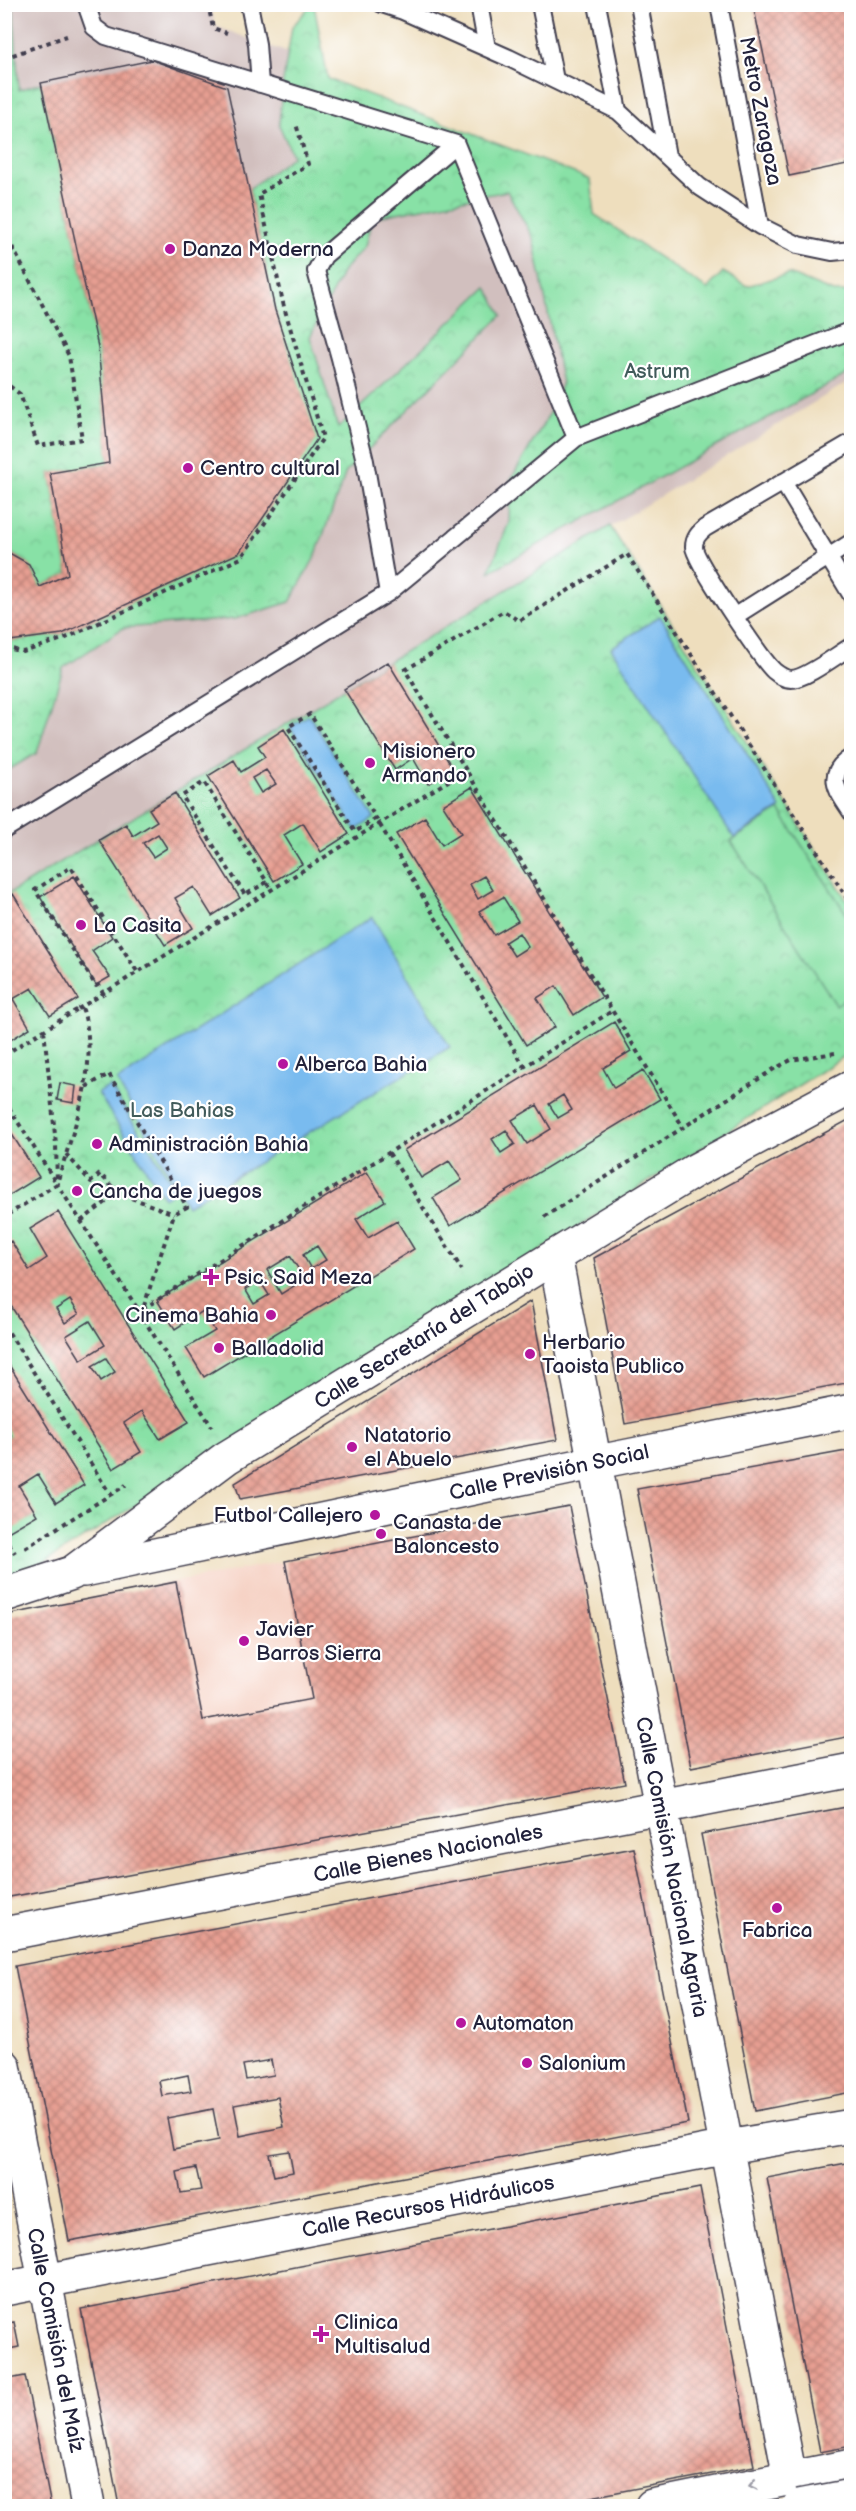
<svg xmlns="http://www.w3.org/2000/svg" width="856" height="2511" font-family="'Balsamiq Sans',sans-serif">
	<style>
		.built { fill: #f6d2c4 }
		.railway { fill: #d1bfbe }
		.park { fill: url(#park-crowns); stroke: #558270; stroke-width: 1.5 }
		.pitch { fill: #88e1a6; stroke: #558270; stroke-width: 1.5 }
		.water { fill: #79bbef; stroke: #4e6e95; stroke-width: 1.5 }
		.building { fill: url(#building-cross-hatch); fill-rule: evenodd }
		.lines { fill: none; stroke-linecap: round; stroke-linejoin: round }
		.lane-casing { stroke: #413e4e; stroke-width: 20 }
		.street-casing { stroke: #413e4e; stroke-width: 36 }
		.secondary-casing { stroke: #413e4e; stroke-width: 36 }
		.path { stroke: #413e4e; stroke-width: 4; stroke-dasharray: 4.5 4.5; stroke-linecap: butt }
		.lane { stroke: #fff; stroke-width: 16 }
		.street { stroke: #fff; stroke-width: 33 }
		.secondary { stroke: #fff; stroke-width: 33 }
		.primary-bridge-casing { stroke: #413e4e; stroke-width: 36; stroke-linecap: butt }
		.primary-bridge { stroke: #fff; stroke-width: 33 }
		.oneway { stroke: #9c9ca7 }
		.poi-dot { fill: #b5179e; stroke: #fff; stroke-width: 2 }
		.labels { text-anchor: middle; stroke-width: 4.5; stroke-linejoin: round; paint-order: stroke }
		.street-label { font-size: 21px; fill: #22223b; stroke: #fff }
		.poi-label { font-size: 21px; fill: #22223b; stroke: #fff; text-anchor: start }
		.park-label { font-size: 21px; fill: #415b5b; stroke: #fff }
	</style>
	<defs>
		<pattern id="park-crowns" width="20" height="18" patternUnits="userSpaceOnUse" patternTransform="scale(1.5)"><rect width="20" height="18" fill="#88e1a6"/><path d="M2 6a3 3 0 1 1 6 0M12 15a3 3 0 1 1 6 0" fill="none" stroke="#75c190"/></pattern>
		<pattern id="building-cross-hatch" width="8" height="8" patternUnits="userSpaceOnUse" patternTransform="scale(1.5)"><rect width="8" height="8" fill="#e79f92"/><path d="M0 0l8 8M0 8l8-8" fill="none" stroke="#bb8178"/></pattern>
	</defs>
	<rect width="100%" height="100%" fill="#fff"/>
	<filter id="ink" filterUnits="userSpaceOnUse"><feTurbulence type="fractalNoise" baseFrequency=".0167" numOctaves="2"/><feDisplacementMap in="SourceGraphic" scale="12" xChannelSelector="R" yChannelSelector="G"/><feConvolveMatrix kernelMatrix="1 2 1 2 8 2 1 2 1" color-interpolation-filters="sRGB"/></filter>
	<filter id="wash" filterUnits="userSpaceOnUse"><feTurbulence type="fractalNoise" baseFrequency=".008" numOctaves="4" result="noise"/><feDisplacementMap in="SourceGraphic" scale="24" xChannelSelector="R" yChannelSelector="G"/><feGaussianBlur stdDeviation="1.35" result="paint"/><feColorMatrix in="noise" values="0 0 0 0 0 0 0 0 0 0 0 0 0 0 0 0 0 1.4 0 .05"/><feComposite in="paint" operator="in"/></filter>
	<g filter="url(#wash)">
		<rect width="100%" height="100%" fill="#eedebd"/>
		<path class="built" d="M285,1561L312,1699L203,1720L176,1582Z"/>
		<path class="railway" d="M5,5H211L215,26L321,65L327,81L588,180L594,214L707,289L723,272L747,288L789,274L833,292H851V380L5,895Z"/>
		<path class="park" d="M13,4L19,90L41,83L98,347L109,463L50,473L68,574L40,587L29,564L5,550L4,5Z
			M311,5H314L328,79L590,179L594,214L707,289L723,272L747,286L789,274L833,292H851V372L489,572L509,522L510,481L548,416L562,383L533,238L507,191L372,218L365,246L343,271L310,337L338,428L487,287L502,315L346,472L315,557L290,602L235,619L123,628L63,668L37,753L5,772V638L10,641L62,634L239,553L316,439L275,310L249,189L293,156L279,125L282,88L292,27Z
			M610,526L851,906V1052L407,1336L5,1587V896Z"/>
		<path class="pitch" d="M779,810L851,921V995L836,1005L731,841Z"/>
		<path class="water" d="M660,616L781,808L734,838L611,648Z
			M309,715L374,818L356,830L290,727Z
			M372,917L450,1047L187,1206L117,1081Z
			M110,1086L176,1190L164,1198L98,1093Z"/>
		<g id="blocks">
			<path class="building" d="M753,4H852V163L789,176Z
				M152,60L227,87L275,310L317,439L239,553L62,634L10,641L4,638V550L29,564L40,587L68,574L50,473L109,463L98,347L41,83Z
				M388,662L453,769L428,784L413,758L395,770L344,689Z
				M284,729L349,834L321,852L303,823L284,835L302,864L274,881L208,776L234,760L241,772L265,757L258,746ZM266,770L276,784L261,793L252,778Z
				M472,787L602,997L574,1015L556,986L537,998L555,1027L526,1045L396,834L425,817L442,845L461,833L443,805ZM484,876L493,890L478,899L470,884ZM503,897L518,921L494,935L479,911ZM519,933L528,947L514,956L505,942Z
				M175,793L240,898L212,916L194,887L175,898L193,928L165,945L99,840L126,824L133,836L157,821L149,809ZM158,834L167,848L153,857L143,843Z
				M74,876L112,937L92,951L110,977L96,985L40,897Z
				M13,894L78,999L50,1016L32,988L13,999L30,1028L4,1044V899Z
				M614,1022L631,1051L603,1068L614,1088L643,1070L660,1099L450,1226L433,1198L462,1180L449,1161L421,1178L404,1150ZM563,1095L572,1110L558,1118L549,1104ZM537,1105L551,1129L527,1144L512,1120ZM506,1130L515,1144L501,1153L492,1139Z
				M60,1083L76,1086L74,1103L57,1100Z
				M852,1118V1382L625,1424L594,1258Z
				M4,1122L39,1177L10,1195L4,1186Z
				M367,1172L385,1201L356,1219L368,1238L397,1221L414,1249L204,1377L186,1348L215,1331L203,1311L175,1329L157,1300ZM317,1246L326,1260L311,1269L303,1255ZM290,1256L305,1279L281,1294L267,1270ZM260,1281L269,1295L254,1304L245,1289Z
				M58,1212L189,1422L160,1439L142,1411L124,1423L141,1452L113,1469L4,1295V1245L11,1241L29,1270L47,1258L30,1229ZM70,1300L79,1314L65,1323L56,1309ZM90,1321L105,1345L81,1360L66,1336ZM106,1358L115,1372L101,1381L92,1366Z
				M531,1301L557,1440L240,1499L235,1483Z
				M4,1357L84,1485L56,1503L38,1474L19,1486L37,1515L8,1532L4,1526V1439L11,1435L4,1425Z
				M852,1450V1736L691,1767L637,1489Z
				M569,1506L625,1783L4,1898V1618L11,1614L176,1582L203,1720L312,1699L285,1561Z
				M852,1806V2092L755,2111L701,1834Z
				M634,1848L688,2123L69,2241L15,1966ZM271,2060L274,2075L246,2080L243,2065ZM188,2075L191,2091L162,2096L159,2081ZM278,2097L284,2127L240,2136L234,2105ZM213,2109L219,2140L173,2149L167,2118ZM289,2151L293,2172L274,2176L269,2154ZM196,2168L201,2190L181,2193L177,2172Z
				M852,2162V2446L820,2452L767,2178Z
				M700,2188L754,2466L544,2506H119L81,2309Z
				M14,2322L19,2347L4,2350V2324Z
				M25,2376L51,2506H4V2380Z"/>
		</g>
	</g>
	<g filter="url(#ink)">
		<use href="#blocks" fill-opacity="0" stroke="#413e4e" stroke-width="1.5"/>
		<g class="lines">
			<g class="lane-casing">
				<path id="lane" d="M86,4L94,27L106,36L456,144
					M249,4L257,44L260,84
					M382,4L403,11
					M402,4L403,11L509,58L618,111L700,187L760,226L798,245L832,252L852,250
					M479,4L487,48
					M540,4L555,80
					M597,4L618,111
					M639,4L667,156
					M719,4L760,226
					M852,442L705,528C699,533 694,538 694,547C694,560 762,660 774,671C779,675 784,679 791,679C806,679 838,654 852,646
					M783,482L852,596
					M388,593L365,461L340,358L316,271L324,256L456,144L576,438
					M735,616L852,542
					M852,757C823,774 838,792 852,813
					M4,830L388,593L576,438L852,330"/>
			</g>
			<g class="street-casing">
				<path id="street" d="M555,1256L790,2478
					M84,1570L593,1463L852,1411
					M4,1595L72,1573L226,1458L694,1171L852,1087
					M4,1934L852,1770
					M4,2066L88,2506
					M4,2289L727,2147L852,2126"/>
			</g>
			<g class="secondary-casing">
				<path id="secondary" d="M652,2506L852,2466"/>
			</g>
			<path class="path" d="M208,4L213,28L227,33
				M4,58L67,36
				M4,231L69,356L82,439L38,446L20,394L4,382
				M4,647L23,652L66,638L241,558L323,438L284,307L259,194L308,164L296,124
				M466,770L405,670L504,611L519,621L627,554L852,906
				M376,818L355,832L288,727L310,714L376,818L380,825L524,1066
				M267,882L245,895L182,796L204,782L267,882L272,890
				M104,994L98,985L96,986L35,890L71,867L138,973
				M78,1009L466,770L683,1127
				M44,1030L56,1144L57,1184L141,1314
				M4,1055L78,1009L83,1010C100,1067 74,1126 58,1180
				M86,1087L109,1074L187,1207L174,1214L141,1315L212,1427
				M4,1100L57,1184L4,1217
				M389,1153L462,1270
				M66,1154L91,1182L100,1174L118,1193L174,1214
				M544,1217L774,1069L791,1060L835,1053
				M81,1221L118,1193
				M143,1309L612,1011
				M4,1325L110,1494
				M4,1536L15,1553
				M25,1548L126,1485"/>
			<use href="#lane" class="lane"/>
			<use href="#street" class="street"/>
			<use href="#secondary" class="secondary"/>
			<g class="primary-bridge-casing">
				<path id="primary-bridge" d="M799,2506L852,2496"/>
			</g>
			<use href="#primary-bridge" class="primary-bridge"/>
		</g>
		<defs><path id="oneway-chevron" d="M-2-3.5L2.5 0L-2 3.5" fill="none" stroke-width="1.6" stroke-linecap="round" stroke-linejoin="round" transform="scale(1.5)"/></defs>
		<use class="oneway" href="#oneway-chevron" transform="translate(753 2485) rotate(168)"/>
	</g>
	<g class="poi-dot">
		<circle cx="170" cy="249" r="6"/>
		<circle cx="188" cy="468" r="6"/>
		<circle cx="370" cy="763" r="6"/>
		<circle cx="81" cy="925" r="6"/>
		<circle cx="283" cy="1064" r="6"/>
		<circle cx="97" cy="1144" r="6"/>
		<circle cx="77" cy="1191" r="6"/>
		<path d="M208 1268h6v6h6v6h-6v6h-6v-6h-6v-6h6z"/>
		<circle cx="271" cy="1315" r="6"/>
		<circle cx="219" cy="1348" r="6"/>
		<circle cx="530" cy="1354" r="6"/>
		<circle cx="352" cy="1447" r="6"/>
		<circle cx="375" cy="1515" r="6"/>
		<circle cx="381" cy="1534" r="6"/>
		<circle cx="244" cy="1641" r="6"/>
		<circle cx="777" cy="1908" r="6"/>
		<circle cx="461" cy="2023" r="6"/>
		<circle cx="527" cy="2063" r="6"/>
		<path d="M318 2325h6v6h6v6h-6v6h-6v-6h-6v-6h6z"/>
	</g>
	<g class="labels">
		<g class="street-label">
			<text transform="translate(761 111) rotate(79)" y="7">Metro Zaragoza</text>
			<text transform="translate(424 1336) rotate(-32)" y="7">Calle Secretaría del Tabajo</text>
			<text transform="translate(549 1472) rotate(-12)" y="7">Calle Previsión Social</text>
			<text transform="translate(428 1853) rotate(-11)" y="7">Calle Bienes Nacionales</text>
			<text transform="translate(672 1867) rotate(79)" y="7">Calle Comisión Nacional Agraria</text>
			<text transform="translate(428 2206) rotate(-11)" y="7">Calle Recursos Hidráulicos</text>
			<text transform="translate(56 2340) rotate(79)" y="7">Calle Comisión del Maíz</text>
		</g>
		<g class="poi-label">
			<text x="182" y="256">Danza Moderna</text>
			<text x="200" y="475">Centro cultural</text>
			<text x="382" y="758">Misionero<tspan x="382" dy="24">Armando</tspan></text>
			<text x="93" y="932">La Casita</text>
			<text x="295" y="1071">Alberca Bahia</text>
			<text x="109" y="1151">Administración Bahia</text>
			<text x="89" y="1198">Cancha de juegos</text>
			<text x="224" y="1284">Psic. Said Meza</text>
			<text x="259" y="1322" text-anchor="end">Cinema Bahia</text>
			<text x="542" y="1349">Herbario<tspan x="542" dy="24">Taoista Publico</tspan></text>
			<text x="231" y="1355">Balladolid</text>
			<text x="364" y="1442">Natatorio<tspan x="364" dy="24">el Abuelo</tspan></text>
			<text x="363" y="1522" text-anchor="end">Futbol Callejero</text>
			<text x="393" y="1529">Canasta de<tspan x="393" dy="24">Baloncesto</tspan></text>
			<text x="256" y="1636">Javier<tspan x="256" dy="24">Barros Sierra</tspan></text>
			<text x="777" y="1937" text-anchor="middle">Fabrica</text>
			<text x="473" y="2030">Automaton</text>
			<text x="539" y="2070">Salonium</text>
			<text x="334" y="2329">Clinica<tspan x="334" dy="24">Multisalud</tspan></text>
		</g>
		<g class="park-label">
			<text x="657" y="378">Astrum</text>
			<text x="182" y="1117">Las Bahias</text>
		</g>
	</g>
	<rect width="856" height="2511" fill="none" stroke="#fff" stroke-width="24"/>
</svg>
